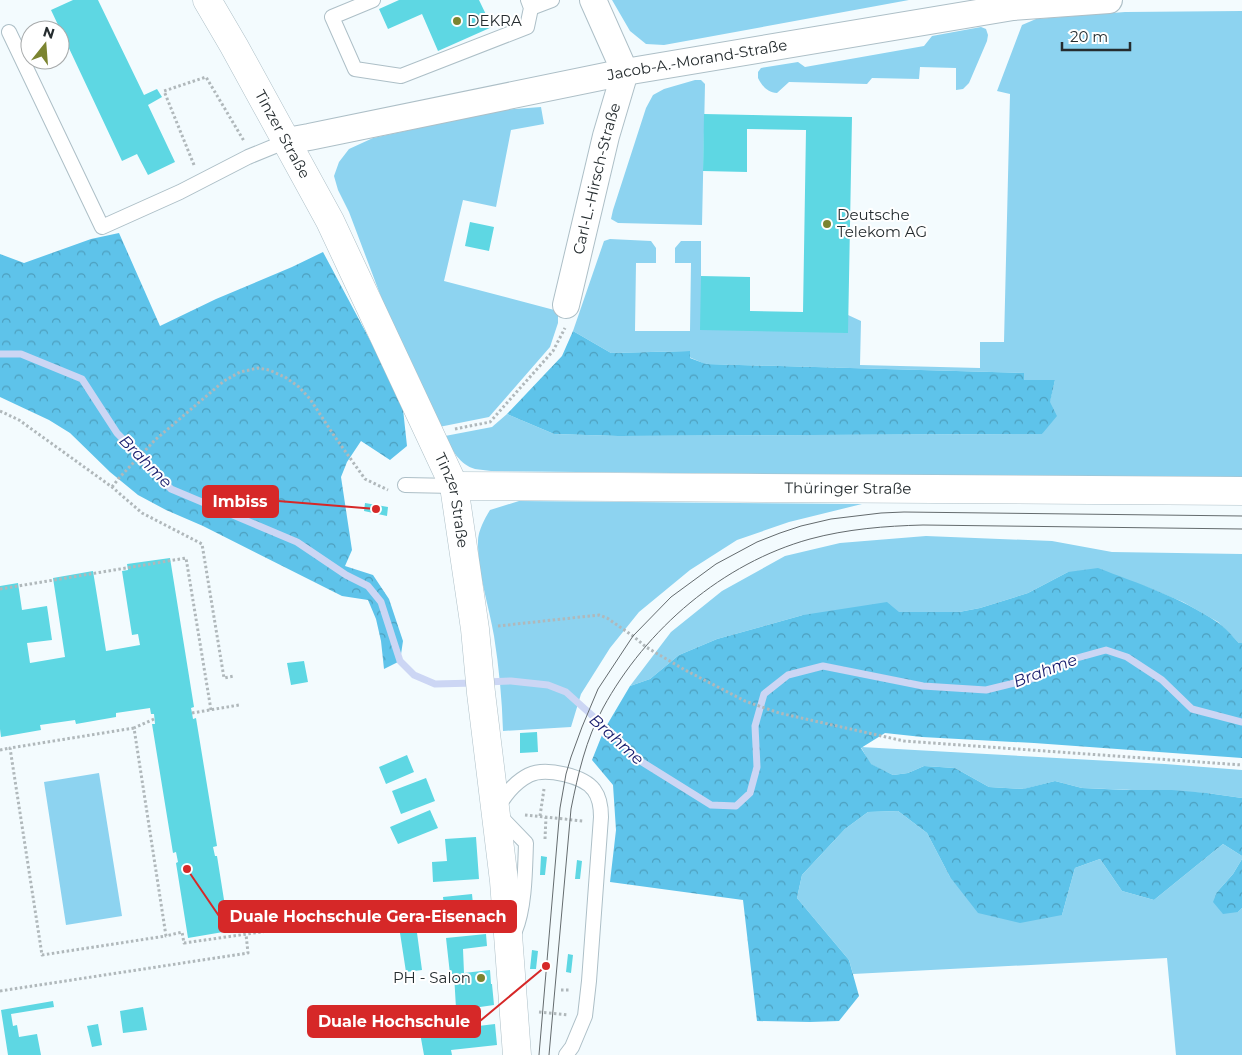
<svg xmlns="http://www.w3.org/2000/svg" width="1242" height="1055" font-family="Montserrat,sans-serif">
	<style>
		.grass { fill: #8dd3f0 }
		.forest { fill: url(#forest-crowns) }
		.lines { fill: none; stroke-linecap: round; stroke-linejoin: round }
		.stream { stroke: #ccd6f4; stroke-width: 7 }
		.building { fill: #5ed7e3 }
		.lane-casing { stroke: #adbfc7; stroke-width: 16 }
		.street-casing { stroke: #adbfc7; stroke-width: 28 }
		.secondary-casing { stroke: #adbfc7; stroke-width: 29 }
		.path { stroke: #b0b8bb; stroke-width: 3; stroke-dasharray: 2.5 2.5; stroke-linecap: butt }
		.lane { stroke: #fff; stroke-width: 14 }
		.street { stroke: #fff; stroke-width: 26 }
		.secondary { stroke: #fff; stroke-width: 28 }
		.tram { stroke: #646b6e; stroke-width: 1 }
		.poi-dot { fill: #7b8430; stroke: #fff; stroke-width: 2 }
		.labels { text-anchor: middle; stroke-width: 4; stroke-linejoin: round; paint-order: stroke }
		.poi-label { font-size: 15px; fill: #252c2f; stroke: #fff; text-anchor: start }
		.street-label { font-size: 15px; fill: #252c2f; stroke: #fff }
		.water-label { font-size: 16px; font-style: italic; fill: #151a6c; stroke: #fff }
		.leader { fill: none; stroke: #d62828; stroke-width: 2 }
		.callout-dot { fill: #d62828; stroke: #fff; stroke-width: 2 }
		.callout { fill: #d62828; stroke: #d62828; stroke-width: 2 }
		.callout-label { font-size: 16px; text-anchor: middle; font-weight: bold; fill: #fff }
	</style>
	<defs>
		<pattern id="forest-crowns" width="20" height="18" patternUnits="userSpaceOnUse" patternTransform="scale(1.25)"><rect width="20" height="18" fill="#5ec3ea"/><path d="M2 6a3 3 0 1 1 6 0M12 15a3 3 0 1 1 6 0" fill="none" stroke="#4d9fbe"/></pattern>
	</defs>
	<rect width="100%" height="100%" fill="#f3fbfe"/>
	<path class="grass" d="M612,0H909L664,45L646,44L630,31Z
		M1242,11V479L491,471C486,470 480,470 475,469C460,465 451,449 445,436L492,427L507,414L554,434L618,436L1042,434L1055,380H1024V373L705,364L689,357V351L611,353L573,331L604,241L610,239L651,241L656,248V263H636L635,331H690L691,263H675V248L681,241H701V330L848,315L861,321L860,365L980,368V342H1004L1010,94L997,91L1022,25L1036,19L1125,12Z
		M981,27L986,29L988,35L987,41L969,83L963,89L956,90V68L920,67L919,79L872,78L867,84L789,82L777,93C768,93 762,86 758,78V72L761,68L798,62L805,67L924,46L932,36Z
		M695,80H701L705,84L702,225L618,223L611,219L613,210L646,108L653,95L664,89Z
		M541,107L544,124L511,130L496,207L463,200L444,281L558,311V323L550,347L489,417L439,427L420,380L386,310L349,212L338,190L334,176L339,162L349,149L373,138L502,110Z
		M519,501L862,504L789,522L737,540L690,570L639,612L610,648L581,694L571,727L503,731C502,699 499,667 494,636C489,606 477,571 478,541C478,531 485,518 490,510Z
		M926,536L1052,541L1112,552L1242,554V643H1239L1218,622L1183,602L1144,586L1068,572L1028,593L980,608L959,612H899L803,615L717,639L679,655L650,679L630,686L671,632L722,591L785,556L840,543Z
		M861,747L1165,764L1242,770V798L1207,793L1082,788L1055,781L1024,789L989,787L955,768L924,766L908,773L893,775L870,764Z
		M99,773L122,916L66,925L44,782Z
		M898,811L927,833L950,877L1062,915L1075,868L1100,859L1122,891L1154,900L1223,844L1242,856V859L1233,874L1217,892L1238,912L1242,908V1055H1176L1167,958L853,974L849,960L797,898L802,875L845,829L868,812Z"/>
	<path class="forest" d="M119,233L160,326L216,299L292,267L323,252L402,400L407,446L390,460L361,441L347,462L341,477L352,550L345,566L373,575L389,599L403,641L400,661L384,669L381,641L376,619L368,600L342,596L203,526L166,510L138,495L110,472L70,433L49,420L0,397V254L24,263L91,239Z
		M573,331L611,353L690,351V358L706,364L1024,373V380H1055L1050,402L1057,416L1042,434L618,436L554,434L507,414L562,356Z
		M1098,568C1137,583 1182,598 1217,622C1225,627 1232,636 1239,643H1242V758L1034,743L922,737L885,733L861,748L871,764L893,775L908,773L924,766L955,768L989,787L1023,789L1055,781L1082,788L1127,790H1172L1207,793L1242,798V856L1223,844L1154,900L1122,891L1100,859L1075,868L1062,915L1020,923L978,913L950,877L927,833L898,811L868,812L845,829L802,875L797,898L849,960L859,996L839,1021L810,1022L757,1021L743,900L610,882L616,830L613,785L592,760L604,730L630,686L650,679L679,655L717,639L803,615L887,602L899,612H959L980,608L1028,593L1068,572Z
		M1242,859V908L1238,912L1223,914L1213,902L1217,892L1233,874Z"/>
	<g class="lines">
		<path class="stream" d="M0,354H21L82,379L117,433L171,489L297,542L346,575L368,586L381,602L400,661L414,675L435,684L475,683
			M486,682L511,681L548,685L566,692L615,736L642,762L711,805L736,806L750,793L757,767L755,726L764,694L788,675L823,666L923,686L986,690L1031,679L1077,658L1106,650L1127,657L1162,680L1192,709L1242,722"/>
	</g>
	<path class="building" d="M73,0H98L144,95L157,89L162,97L148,105L175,162L148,175L137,154L122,161L51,10Z
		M399,0H479L492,27L438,51L422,14L388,29L379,9Z
		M704,114L852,117L848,333L700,330L701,276L750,277V311L803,312L806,130L747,129V172L703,171Z
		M470,222L494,227L489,251L465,246Z
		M365,503L388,507L387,516L364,511Z
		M170,558L194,707L191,708L192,713L193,719L196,718L217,846L213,847L215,856H217L229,931L188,938L176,863L178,862L176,852L173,853L152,724H155L154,714H151L150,708L116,713V717L76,724L75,720L40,725L41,730L1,737L0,729V586L18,583L22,610L47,606L52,640L27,643L30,663L65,657L53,578L93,571L106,651L140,645L138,634L132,635L122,571L128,570L127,564Z
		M304,661L308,682L291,685L287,663Z
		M537,732L538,752L520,753V733Z
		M407,755L414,772L386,784L379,767Z
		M426,778L435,801L401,814L392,791Z
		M430,810L438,828L398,844L390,827Z
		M476,837L479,879L433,882L432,862L447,861L445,839Z
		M541,856L547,857L545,875H540Z
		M577,860L582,861L580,879H575Z
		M472,894L473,904L482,903L484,923L456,926L455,914L445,915L443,897Z
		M415,918L422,970L406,972L398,920Z
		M486,934L487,946L463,949L464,973L490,970L491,984H492L494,1005L473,1008L474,1024L457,1025L454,974H450L446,938Z
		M532,950L538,951L536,969H530Z
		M568,954L573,955L571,973L566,972Z
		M53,1001L54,1007L11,1014L13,1026L17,1025L19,1037L37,1034L41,1055H8L1,1010Z
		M143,1007L147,1030L123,1033L120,1011Z
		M98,1024L102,1045L92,1047L87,1026Z
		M495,1024L497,1045L451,1050L452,1055H424L420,1033Z"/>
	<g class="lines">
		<g class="lane-casing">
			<path id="lane" d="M373,0L332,17L355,69L401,76L527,27L531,8L528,0
				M531,8L552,0
				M9,32L102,227L180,192L248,157L287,141
				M405,485L454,486
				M515,931C525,907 525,870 526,843L495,811C504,797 513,783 529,775C546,767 584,776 594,790C600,798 601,808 601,817L589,981L585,1016L572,1047L566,1055"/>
		</g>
		<g class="street-casing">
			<g id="street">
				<path id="s1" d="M287,141L309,137L625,72L1013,7L1109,0"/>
				<path id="s2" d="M566,305L606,136L625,72L593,0"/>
			</g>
		</g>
		<g class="secondary-casing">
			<g id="secondary">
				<path id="s3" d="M207,0L234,46L330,221L454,486L475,629L481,693L504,881L517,1055"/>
				<path id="s4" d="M454,486L1242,491"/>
			</g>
		</g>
		<path class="path" d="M194,165L164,91L206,77L244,141
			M0,411L19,420L112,487L142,513L202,544L224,678L234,676
			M455,429L490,422L553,351L565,328
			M112,487L119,478L155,440L224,381L240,372L258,368L269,370L285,377L299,387L310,399L335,437L365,479L388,490
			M0,589L186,558L211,710
			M498,626L599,615L607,618L633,636L646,647L685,670L745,701L779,713L904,741L1242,765
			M192,713L239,705
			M154,719L134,728L166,936L182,932L184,943L275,930
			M134,728L10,748L42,955L166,936
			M0,750L10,748
			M525,815L583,821
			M540,816L544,789
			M545,839L546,817
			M561,990H571
			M0,991L248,953L246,934
			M539,1012L568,1015"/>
		<use href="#lane" class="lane"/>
		<use href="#street" class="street"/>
		<use href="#secondary" class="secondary"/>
		<path class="tram" d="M539,1055L560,808L566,774L571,757L582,727L598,689L633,636L671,597L716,564L757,542L780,533L801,526L831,519L881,513L904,512L1242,516
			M549,1055L571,809C578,774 586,739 603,708C646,629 723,563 810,539C847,529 885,526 923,525L1242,529"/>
	</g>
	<g class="poi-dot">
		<circle cx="457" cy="21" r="5"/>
		<circle cx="827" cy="224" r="5"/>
		<circle cx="481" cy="978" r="5"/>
	</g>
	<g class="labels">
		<g class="poi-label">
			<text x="467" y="26">DEKRA</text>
			<text x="837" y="220">Deutsche<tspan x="837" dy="17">Telekom AG</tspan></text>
			<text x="471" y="983" text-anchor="end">PH - Salon</text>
		</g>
		<g class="street-label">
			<text dy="5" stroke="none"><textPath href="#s1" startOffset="418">Jacob-A.-Morand-Straße</textPath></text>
			<text dy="5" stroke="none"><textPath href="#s3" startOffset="154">Tinzer Straße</textPath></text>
			<text dy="5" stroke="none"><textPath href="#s2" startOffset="130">Carl-L.-Hirsch-Straße</textPath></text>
			<text dy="5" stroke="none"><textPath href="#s4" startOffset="394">Thüringer Straße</textPath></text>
			<text dy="5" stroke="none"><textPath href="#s3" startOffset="559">Tinzer Straße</textPath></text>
		</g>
		<g class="water-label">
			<text transform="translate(146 461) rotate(45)" y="6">Brahme</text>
			<text transform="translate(1045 670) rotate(-21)" y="6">Brahme</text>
			<text transform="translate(617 739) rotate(42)" y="6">Brahme</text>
		</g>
	</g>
	<path class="leader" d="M376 509L278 501M187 869L219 916M546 966L480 1021"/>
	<g class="callout-dot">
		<circle cx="376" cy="509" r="5"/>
		<circle cx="187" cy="869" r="5"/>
		<circle cx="546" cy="966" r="5"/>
	</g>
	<g class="callout">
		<rect x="203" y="486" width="75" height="31" rx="5"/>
		<rect x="219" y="901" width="297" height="31" rx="5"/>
		<rect x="308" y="1006" width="172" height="31" rx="5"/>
	</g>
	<g class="callout-label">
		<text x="240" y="507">Imbiss</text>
		<text x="368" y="922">Duale Hochschule Gera-Eisenach</text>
		<text x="394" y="1027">Duale Hochschule</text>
	</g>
	<g transform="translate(45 45) rotate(17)"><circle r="24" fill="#ffffff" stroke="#a8abac"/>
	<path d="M0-4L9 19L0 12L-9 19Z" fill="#7b8430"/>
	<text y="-8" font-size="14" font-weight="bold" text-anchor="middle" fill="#252c2f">N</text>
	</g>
	<path d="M1062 42v8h68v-8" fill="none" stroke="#252c2f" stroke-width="2.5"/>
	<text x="1070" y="42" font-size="15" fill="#252c2f" stroke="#ffffff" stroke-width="4" paint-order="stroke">20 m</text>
</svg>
